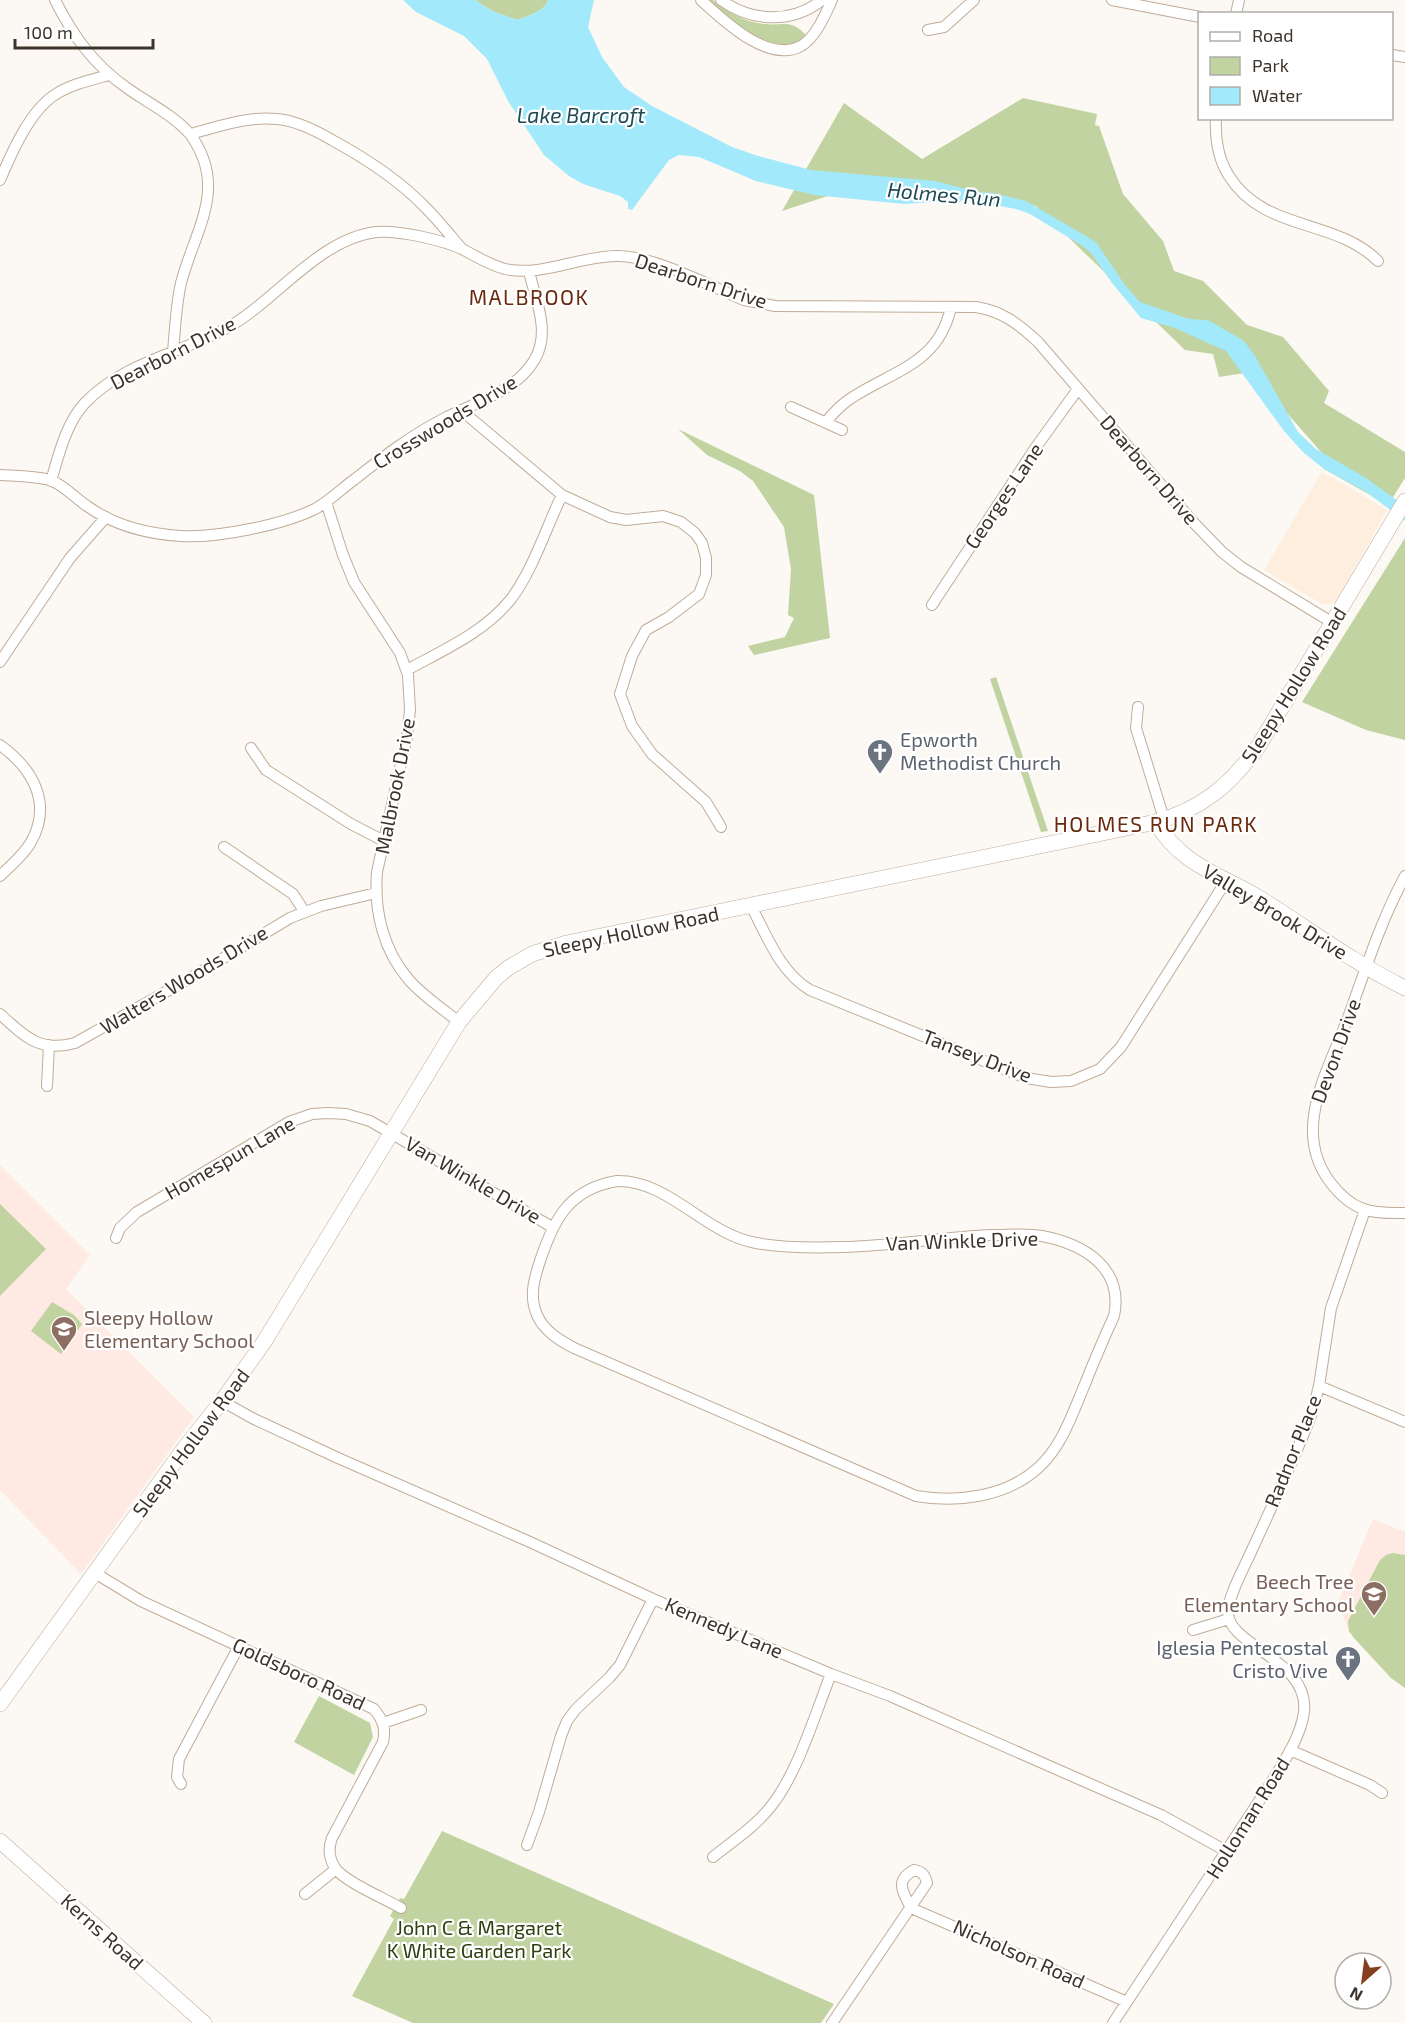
<svg xmlns="http://www.w3.org/2000/svg" width="1405" height="2023" font-family="'Exo 2',sans-serif">
	<style>
		.built { fill: #feeedd }
		.education { fill: #fee9e3 }
		.green { fill: #c0d3a0 }
		.water { fill: #a2e9fc }
		.lines { fill: none; stroke-linecap: round; stroke-linejoin: round }
		.street-casing { stroke: #c0ac97; stroke-width: 12 }
		.secondary-casing { stroke: #c0ac97; stroke-width: 16 }
		.street { stroke: #fff; stroke-width: 10 }
		.secondary { stroke: #fff; stroke-width: 15 }
		.labels { text-anchor: middle; stroke-width: 4.5; stroke-linejoin: round; paint-order: stroke }
		.street-label { font-size: 20px; fill: #3c342b; stroke: #fff }
		.worship-label { font-size: 20px; fill: #5b616d; stroke: #fff; text-anchor: start }
		.education-label { font-size: 20px; fill: #785e54; stroke: #fff; text-anchor: start }
		.park-label { font-size: 20px; fill: #313f0e; stroke: #fff }
		.water-label { font-size: 21px; font-style: italic; fill: #1f4953; stroke: #fff }
		.neighbourhood-label { font-size: 21px; letter-spacing: 1.5px; fill: #6a2a0e; stroke: #fff }
	</style>
	<rect width="100%" height="100%" fill="#fcf8f3"/>
	<path class="built" d="M1322,472L1387,510L1340,594L1334,602L1329,605L1322,604L1264,570Z"/>
	<path class="education" d="M0,1165L90,1255L66,1289L194,1417L81,1574L0,1490Z
		M1373,1519L1405,1532V1688L1391,1678L1354,1638L1349,1631L1338,1603Z"/>
	<path class="green" d="M475,0H548C544,12 528,16 517,20L492,11Z
		M707,0H713C729,13 744,22 765,24C783,26 790,19 805,34V37L797,45H774L749,34Z
		M1023,98L1097,114L1095,125L1099,126L1123,194L1163,241L1174,271L1203,281L1247,325L1283,337L1329,391L1324,403L1405,452V478L1388,505L1324,469L1329,461L1251,372L1219,377L1213,354L1185,350L1036,206L843,191L782,211L844,103L922,159Z
		M678,429L814,495L830,638L754,655L748,646L785,637L794,618L788,615L791,569L784,527L753,481L740,471L707,455Z
		M1405,538V740L1366,730L1302,702Z
		M996,677L1048,831L1041,832L990,679Z
		M0,1204L46,1249L0,1296Z
		M52,1302L74,1315L82,1324L61,1354L31,1331Z
		M1393,1553L1405,1555V1688L1391,1678L1354,1638L1349,1631L1348,1621L1380,1560L1386,1555Z
		M319,1696L370,1723L373,1737L354,1775L294,1742Z
		M442,1831L834,2004L821,2023H413L352,1996L394,1919L390,1916L400,1898L404,1899Z"/>
	<path class="water" d="M403,0H475L492,11L517,20C528,16 544,12 548,0H594L588,27L602,57L624,87L652,106L732,147L758,156L811,170L935,181L978,192L994,193L1026,201L1096,242L1125,285L1140,302L1189,319L1208,320L1244,341L1255,356L1298,432L1316,449L1366,478L1405,506V521L1365,491L1324,469L1303,452L1284,431L1226,351L1175,328L1141,318L1112,283L1091,253L1081,245L1030,214L1016,209L963,199L959,203L933,202L904,204L814,195L756,181L699,157L679,155L669,160L632,210L628,209V202L620,196L583,184L569,176L544,155L508,101L487,59L464,36L416,12Z"/>
	<g class="lines">
		<g class="street-casing">
			<path id="street" d="M55,0C73,36 94,65 127,88C148,103 172,114 190,134C218,127 247,116 276,119C295,120 315,130 332,140C365,158 398,179 425,207C438,220 450,235 462,249
				M701,0C723,20 768,64 801,46C816,37 825,15 832,0
				M721,0C751,22 792,24 822,0
				M1112,0L1200,17
				M1236,14L1239,0
				M928,30L944,27L974,0
				M1392,55L1405,57
				M1216,118C1215,138 1218,159 1229,176C1264,232 1335,218 1378,261
				M0,180C12,152 30,110 56,94C72,84 91,80 109,75
				M173,352C175,329 176,305 181,283C195,229 229,188 190,134
				M791,407L842,430
				M461,410L562,495L610,517L626,520L663,516L681,522L695,533L702,543L706,558V575L699,594L669,617L646,630L632,656L620,694L632,726L652,754L706,802L721,827
				M826,422C834,412 843,403 853,397C895,370 939,363 951,307
				M0,475C16,476 34,476 50,480C64,485 75,498 87,506C115,526 148,534 181,536C218,538 282,525 315,509C330,501 341,489 355,479C383,457 413,434 445,418C476,402 517,391 535,359C551,331 535,299 529,271
				M51,481C59,454 66,423 85,403C123,363 178,354 225,329C274,303 318,239 376,232C399,230 443,240 464,250C477,257 490,265 505,269C543,277 579,256 617,256C656,256 707,285 744,300L775,306L976,307C1002,311 1019,324 1038,342L1194,523L1222,552L1241,567L1333,623
				M326,502L343,555L354,582L400,653L408,675L410,710L407,737L377,872C374,911 383,950 409,980C423,996 443,1009 459,1022
				M932,605L1036,447L1078,389
				M0,662L70,558L106,517
				M407,670C443,650 485,632 511,599C533,570 546,528 562,495
				M1138,707L1136,728L1164,819
				M0,745C32,768 53,803 31,842C24,855 11,865 0,876
				M251,748L266,770L351,824L384,841
				M224,847L293,894L304,911
				M1405,876C1381,920 1366,968 1349,1015C1330,1068 1290,1129 1330,1182C1352,1211 1370,1214 1405,1213
				M751,906C767,936 780,972 810,990L1026,1078L1051,1082L1071,1081L1100,1069L1121,1047L1226,881
				M0,1014C24,1036 40,1053 75,1043L187,980L290,918L321,906L376,893
				M47,1086L49,1045
				M617,1181C669,1180 705,1234 756,1243C783,1248 815,1248 843,1247C893,1246 942,1237 992,1235C1009,1235 1026,1233 1042,1236C1084,1244 1124,1268 1114,1316C1104,1338 1094,1361 1085,1384C1073,1412 1062,1447 1038,1468C1006,1497 957,1503 916,1496L574,1348C559,1340 544,1331 537,1315C529,1297 534,1279 540,1261C554,1219 569,1189 617,1181Z
				M116,1238L120,1228L137,1212L289,1122L312,1114L328,1113L346,1114L370,1121L552,1227
				M1319,1386L1405,1422
				M222,1401L252,1418L338,1458L530,1542L653,1599L831,1674L890,1696L1072,1776L1161,1815L1228,1852
				M95,1573L141,1601L374,1709C383,1720 386,1729 383,1742L332,1838C328,1848 329,1860 336,1869C345,1882 386,1899 401,1908
				M1193,1630L1229,1619
				M383,1723L421,1710
				M1290,1750L1370,1785L1382,1793
				M181,1784L177,1777L179,1759L239,1646
				M527,1845L539,1812L561,1736L567,1721L576,1709L609,1678L620,1665L653,1599
				M713,1857C733,1841 756,1826 772,1805C798,1772 815,1714 831,1674
				M305,1894L336,1869
				M911,1908L1127,2002
				M832,2023L927,1883C925,1875 923,1872 914,1870C894,1881 903,1892 911,1908
				M1113,2023L1269,1786C1282,1765 1301,1737 1304,1712C1310,1659 1226,1646 1228,1611C1229,1594 1244,1568 1251,1552C1272,1506 1294,1460 1312,1413L1319,1386L1331,1308L1365,1210"/>
		</g>
		<g class="secondary-casing">
			<path id="secondary" d="M1156,822C1180,865 1222,875 1261,899C1309,929 1354,963 1405,988
				M0,1704L186,1446L222,1401L264,1342L459,1022L496,978L508,968L532,954L567,943L1156,822C1203,808 1229,786 1258,747L1405,501
				M0,1841L204,2023"/>
		</g>
		<use href="#street" class="street"/>
		<use href="#secondary" class="secondary"/>
	</g>
	<defs>
		<g id="church-pin" transform="scale(1.35)"><path d="M0 17L-7.5 6A9.5 9.5 0 1 1 7.5 6Z" fill="#6b7280" stroke="#fff"/><path d="M-1.2-6h2.4v3.5h3.3v2.4h-3.3V6h-2.4V-.1h-3.3v-2.4h3.3Z" fill="#fff"/></g>
		<g id="school-pin" transform="scale(1.35)"><path d="M0 17L-7.5 6A9.5 9.5 0 1 1 7.5 6Z" fill="#8d6e63" stroke="#fff"/><path d="M0-5L7-2L0 1L-7-2ZM-4 1L0 2.5L4 1V4Q0 6-4 4Z" fill="#fff"/></g>
	</defs>
	<g fill-rule="evenodd">
		<use href="#church-pin" x="880" y="752"/>
		<use href="#school-pin" x="64" y="1329"/>
		<use href="#school-pin" x="1374" y="1594"/>
		<use href="#church-pin" x="1348" y="1659"/>
	</g>
	<g class="labels">
		<g class="street-label">
			<text transform="translate(701 281) rotate(18)" y="7">Dearborn Drive</text>
			<text transform="translate(173 353) rotate(-27)" y="7">Dearborn Drive</text>
			<text transform="translate(445 422) rotate(-31)" y="7">Crosswoods Drive</text>
			<text transform="translate(1149 470) rotate(49)" y="7">Dearborn Drive</text>
			<text transform="translate(1004 496) rotate(-56)" y="7">Georges Lane</text>
			<text transform="translate(1294 685) rotate(-58)" y="7">Sleepy Hollow Road</text>
			<text transform="translate(395 786) rotate(-79)" y="7">Malbrook Drive</text>
			<text transform="translate(1275 912) rotate(31)" y="7">Valley Brook Drive</text>
			<text transform="translate(631 932) rotate(-12)" y="7">Sleepy Hollow Road</text>
			<text transform="translate(184 980) rotate(-31)" y="7">Walters Woods Drive</text>
			<text transform="translate(1336 1051) rotate(-70)" y="7">Devon Drive</text>
			<text transform="translate(977 1056) rotate(21)" y="7">Tansey Drive</text>
			<text transform="translate(230 1158) rotate(-30)" y="7">Homespun Lane</text>
			<text transform="translate(473 1180) rotate(30)" y="7">Van Winkle Drive</text>
			<text transform="translate(962 1241) rotate(-2)" y="7">Van Winkle Drive</text>
			<text transform="translate(191 1443) rotate(-53)" y="7">Sleepy Hollow Road</text>
			<text transform="translate(1293 1451) rotate(-68)" y="7">Radnor Place</text>
			<text transform="translate(724 1628) rotate(23)" y="7">Kennedy Lane</text>
			<text transform="translate(299 1674) rotate(25)" y="7">Goldsboro Road</text>
			<text transform="translate(1248 1818) rotate(-58)" y="7">Holloman Road</text>
			<text transform="translate(102 1932) rotate(42)" y="7">Kerns Road</text>
			<text transform="translate(1019 1954) rotate(24)" y="7">Nicholson Road</text>
		</g>
		<g class="worship-label">
			<text x="900" y="747">Epworth<tspan x="900" dy="23">Methodist Church</tspan></text>
			<text x="1328" y="1655" text-anchor="end">Iglesia Pentecostal<tspan x="1328" dy="23">Cristo Vive</tspan></text>
		</g>
		<g class="education-label">
			<text x="84" y="1325">Sleepy Hollow<tspan x="84" dy="23">Elementary School</tspan></text>
			<text x="1354" y="1589" text-anchor="end">Beech Tree<tspan x="1354" dy="23">Elementary School</tspan></text>
		</g>
		<g class="park-label">
			<text x="479" y="1935">John C &amp; Margaret<tspan x="479" dy="23">K White Garden Park</tspan></text>
		</g>
		<g class="water-label">
			<text x="581" y="123">Lake Barcroft</text>
			<text transform="translate(944 195) rotate(5)" y="7">Holmes Run</text>
		</g>
		<g class="neighbourhood-label">
			<text x="529" y="305">MALBROOK</text>
			<text x="1156" y="832">HOLMES RUN PARK</text>
		</g>
	</g>
	<rect x="1198" y="12" width="195" height="108" fill="#ffffff" stroke="#b1aeaa" stroke-width="1.5"/>
	<rect x="1210" y="32" width="30" height="9" fill="#ffffff" stroke="#b1aeaa" stroke-width="1.5"/>
	<text x="1252" y="42" font-size="18" fill="#3c342b">Road</text>
	<rect x="1210" y="57" width="30" height="18" fill="#c0d3a0" stroke="#b1aeaa" stroke-width="1.5"/>
	<text x="1252" y="72" font-size="18" fill="#3c342b">Park</text>
	<rect x="1210" y="87" width="30" height="18" fill="#a2e9fc" stroke="#b1aeaa" stroke-width="1.5"/>
	<text x="1252" y="102" font-size="18" fill="#3c342b">Water</text>
	<g transform="translate(1363 1981) rotate(208)"><circle r="28" fill="#ffffff" stroke="#b1aeaa" stroke-width="1.5"/>
	<path d="M0-4.5L10 22L0 15L-10 22Z" fill="#863e20"/>
	<text y="-9" font-size="16" font-weight="bold" text-anchor="middle" fill="#3c342b">N</text>
	</g>
	<path d="M15 39v9h138v-9" fill="none" stroke="#3c342b" stroke-width="3"/>
	<text x="24" y="39" font-size="18" fill="#3c342b" stroke="#ffffff" stroke-width="4.5" paint-order="stroke">100 m</text>
</svg>
